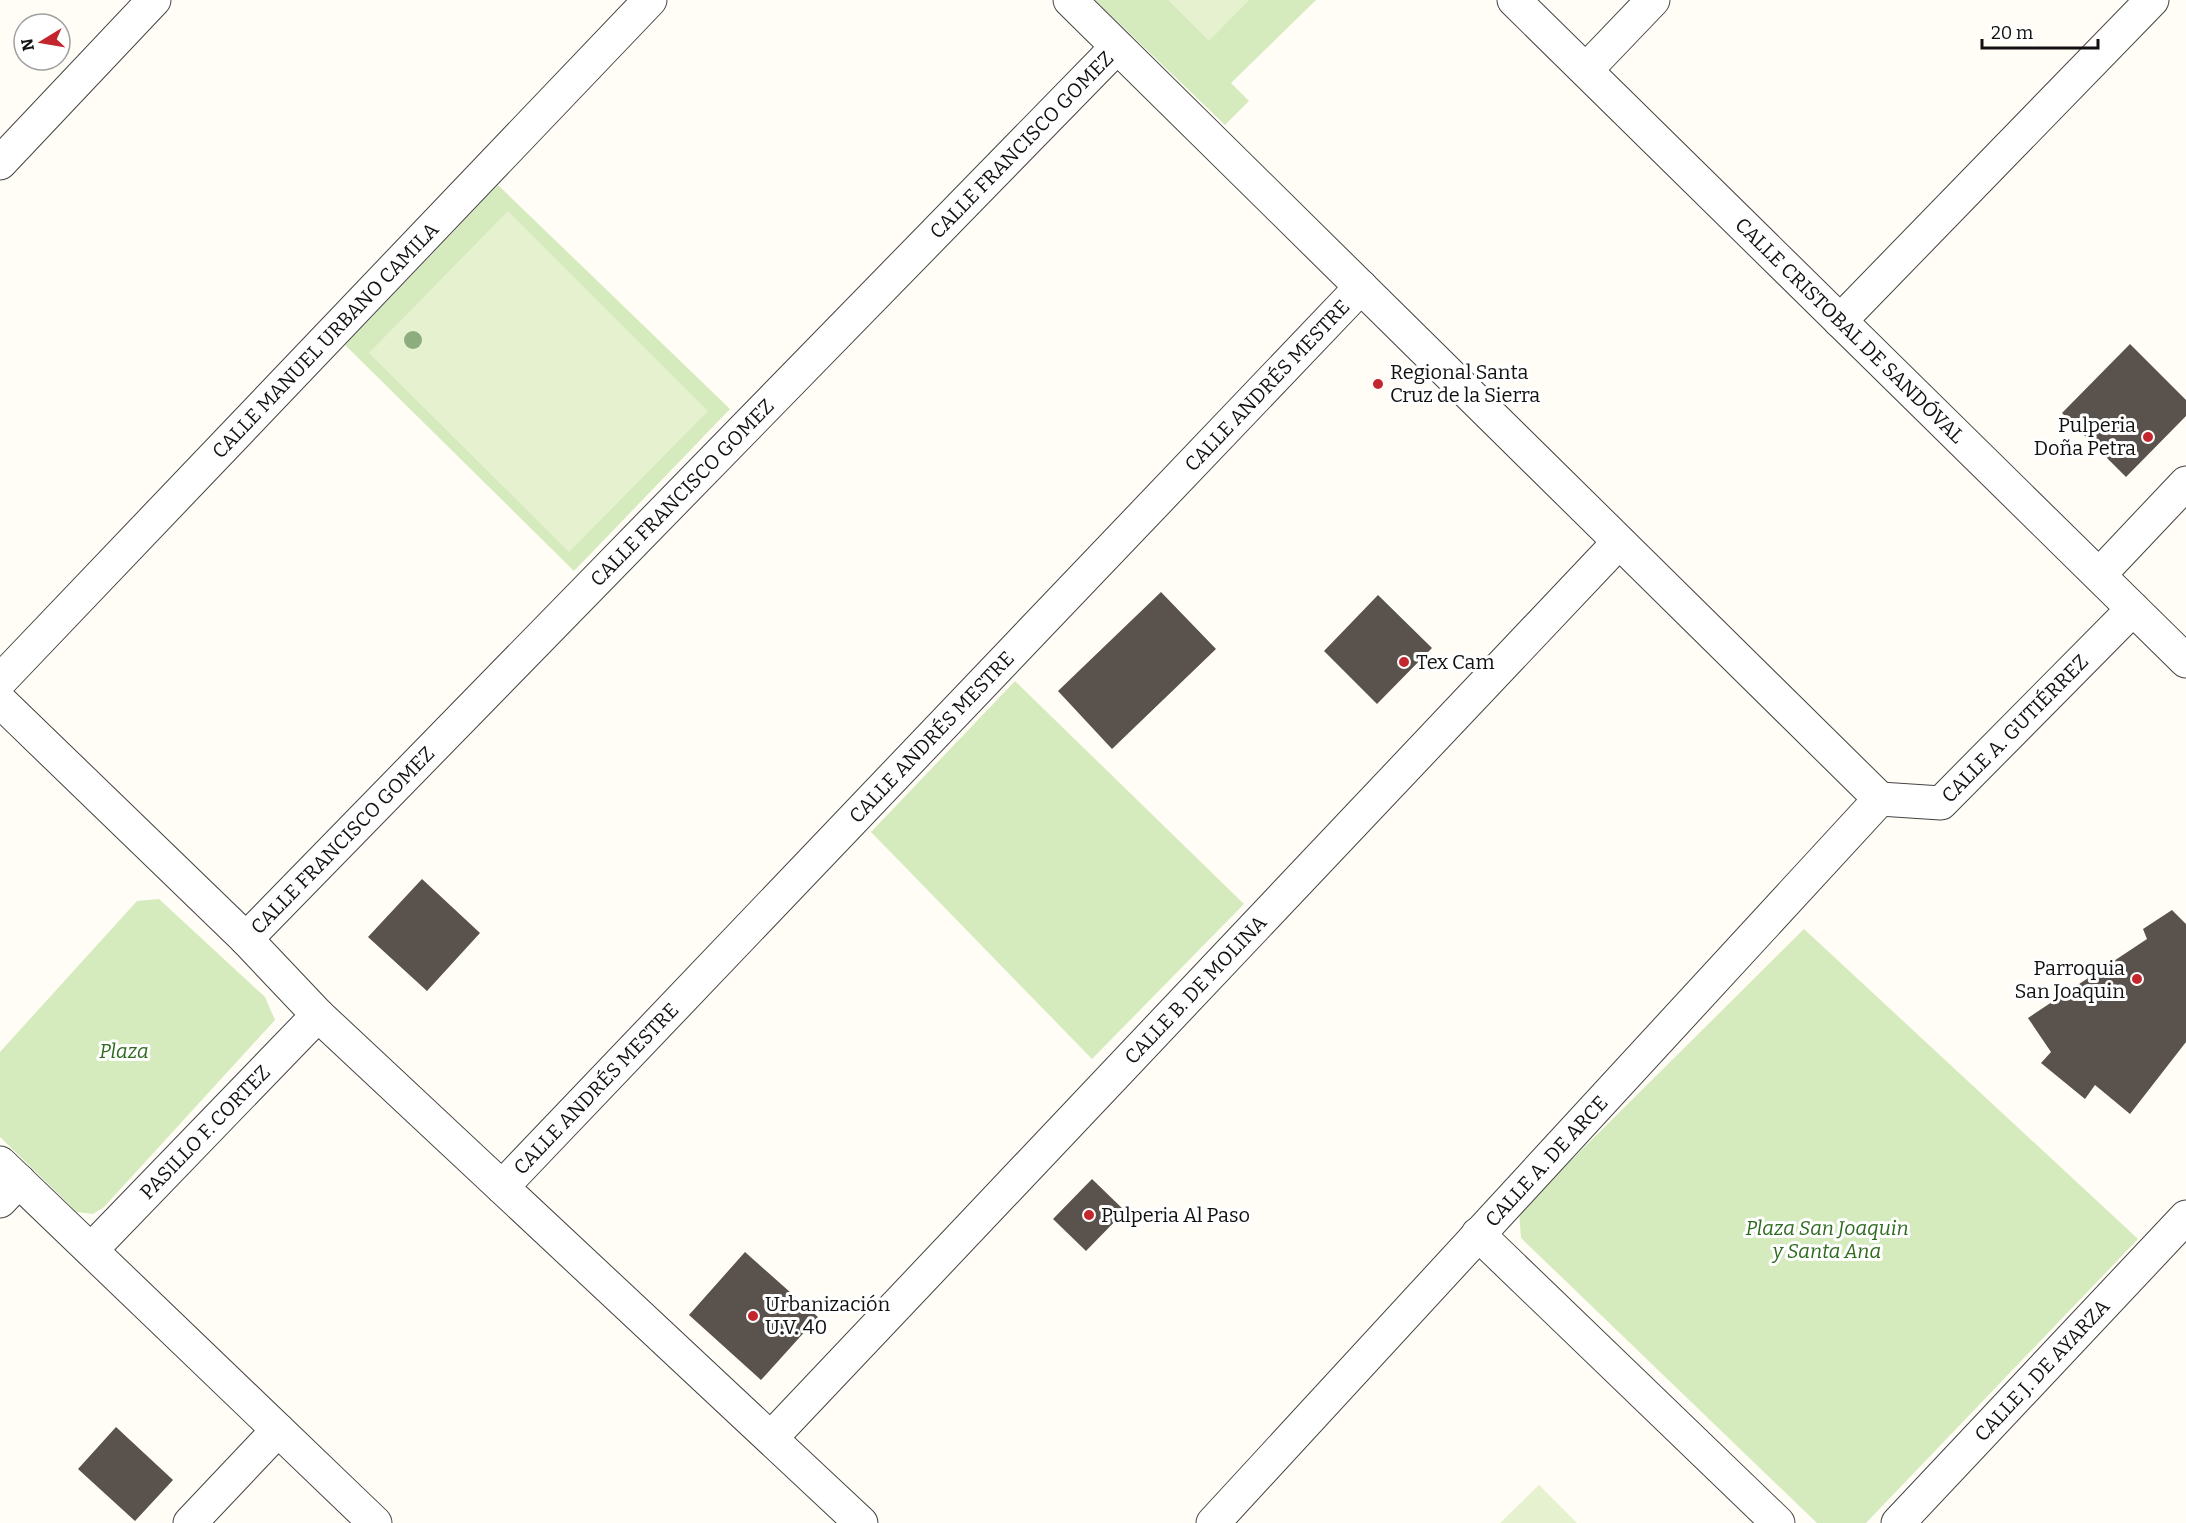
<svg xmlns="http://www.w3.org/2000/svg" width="2186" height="1523" font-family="Bitter,serif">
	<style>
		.grass { fill: #d5ebbd }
		.pitch { fill: #e6f2cf }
		.building { fill: #5a524d }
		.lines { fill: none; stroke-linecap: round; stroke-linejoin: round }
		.street-casing { stroke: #444; stroke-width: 35 }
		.street { stroke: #fff; stroke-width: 33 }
		.tree { fill: #8dad7f }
		.poi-dot { fill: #c4262e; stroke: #fff; stroke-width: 2 }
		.labels { text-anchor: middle; stroke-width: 6; stroke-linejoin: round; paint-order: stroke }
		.street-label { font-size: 20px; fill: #111; stroke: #fff }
		.poi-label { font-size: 20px; fill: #111; stroke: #fff; text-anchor: start }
		.park-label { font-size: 20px; font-style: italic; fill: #2f6b1f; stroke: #fff }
	</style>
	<rect width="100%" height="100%" fill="#fffdf5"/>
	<path class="grass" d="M1095,0H1316L1231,83L1249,101L1225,125Z
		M498,185L730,409L574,571L345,345Z
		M1015,681L1244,904L1092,1059L871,832Z
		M159,899L265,997L275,1020L104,1207L93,1214L77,1212L0,1137V1052L137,901Z
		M1804,929L2138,1239L1866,1523H1817L1521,1238L1519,1212Z"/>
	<path class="pitch" d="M1168,0H1249L1209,41Z
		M508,211L708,411L569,552L369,353Z
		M1539,1485L1577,1523H1500Z"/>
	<path class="building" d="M2130,344L2186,400V416L2126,477L2062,413Z
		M1161,592L1216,649L1112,749L1058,691Z
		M1378,595L1432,648L1377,704L1324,651Z
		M422,879L480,933L427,991L368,937Z
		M2172,910L2186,924V1042L2130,1114L2095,1085L2085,1099L2041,1063L2051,1052L2028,1018L2147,939L2143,929Z
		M1092,1179L1125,1211L1086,1251L1053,1219Z
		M745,1252L818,1317L761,1380L689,1315Z
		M116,1427L173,1480L135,1521L78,1469Z"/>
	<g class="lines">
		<g class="street-casing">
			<g id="street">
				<path d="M1070,0L1880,799"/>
				<path id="s1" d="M1514,0L2186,661"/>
				<path d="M1586,70L1653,0"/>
				<path d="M0,163L154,0"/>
				<path d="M1840,321L2152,0"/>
				<path d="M2100,574L2186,483"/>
				<path id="s2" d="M0,681L650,0"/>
				<path d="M0,701L246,939L318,1015L861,1523"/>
				<path id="s3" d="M1880,799L1941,803L2133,609"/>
				<path id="s4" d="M246,939L1117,47"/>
				<path d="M0,1163L375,1523"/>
				<path id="s5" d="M502,1187L1361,287"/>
				<path d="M0,1201L19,1181"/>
				<path d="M1478,1234L1778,1523"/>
				<path id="s6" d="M91,1250L318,1015"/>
				<path id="s7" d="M772,1437L1619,542"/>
				<path d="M190,1523L278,1430"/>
				<path id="s8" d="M1213,1523L1880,799"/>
				<path id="s9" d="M1898,1523L2186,1217"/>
			</g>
		</g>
		<use href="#street" class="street"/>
	</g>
	<circle class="tree" cx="413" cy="340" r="9"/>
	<g class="poi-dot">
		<circle cx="1378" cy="384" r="6"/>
		<circle cx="2148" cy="437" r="6"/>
		<circle cx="1404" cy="662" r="6"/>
		<circle cx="2137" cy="979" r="6"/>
		<circle cx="1089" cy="1215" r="6"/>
		<circle cx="753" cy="1316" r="6"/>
	</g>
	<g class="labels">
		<g class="street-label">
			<text dy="7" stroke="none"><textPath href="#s4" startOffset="1110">CALLE FRANCISCO GOMEZ</textPath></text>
			<text dy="7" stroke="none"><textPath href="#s1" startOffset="471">CALLE CRISTOBAL DE SANDÓVAL</textPath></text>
			<text dy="7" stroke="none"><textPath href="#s2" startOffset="471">CALLE MANUEL URBANO CAMILA</textPath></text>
			<text dy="7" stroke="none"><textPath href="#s5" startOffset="1108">CALLE ANDRÉS MESTRE</textPath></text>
			<text dy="7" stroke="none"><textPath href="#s4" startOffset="624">CALLE FRANCISCO GOMEZ</textPath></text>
			<text dy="7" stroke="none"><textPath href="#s3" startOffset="166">CALLE A. GUTIÉRREZ</textPath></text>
			<text dy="7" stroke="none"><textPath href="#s5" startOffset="622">CALLE ANDRÉS MESTRE</textPath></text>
			<text dy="7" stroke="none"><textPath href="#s4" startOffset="138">CALLE FRANCISCO GOMEZ</textPath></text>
			<text dy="7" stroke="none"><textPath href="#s7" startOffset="616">CALLE B. DE MOLINA</textPath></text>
			<text dy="7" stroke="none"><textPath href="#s5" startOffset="136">CALLE ANDRÉS MESTRE</textPath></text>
			<text dy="7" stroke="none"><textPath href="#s6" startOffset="164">PASILLO F. CORTEZ</textPath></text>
			<text dy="7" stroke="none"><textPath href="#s8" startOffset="492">CALLE A. DE ARCE</textPath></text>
			<text dy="7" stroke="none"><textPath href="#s9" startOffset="210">CALLE J. DE AYARZA</textPath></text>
		</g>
		<g class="poi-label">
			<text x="1390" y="379">Regional Santa<tspan x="1390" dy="23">Cruz de la Sierra</tspan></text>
			<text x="2136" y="432" text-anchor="end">Pulperia<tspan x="2136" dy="23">Doña Petra</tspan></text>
			<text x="1416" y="669">Tex Cam</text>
			<text x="2125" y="975" text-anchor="end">Parroquia<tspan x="2125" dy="23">San Joaquin</tspan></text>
			<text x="1101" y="1222">Pulperia Al Paso</text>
			<text x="765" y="1311">Urbanización<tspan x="765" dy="23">U.V. 40</tspan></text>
		</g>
		<g class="park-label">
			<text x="124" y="1058">Plaza</text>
			<text x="1827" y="1235">Plaza San Joaquin<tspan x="1827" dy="23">y Santa Ana</tspan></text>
		</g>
	</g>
	<g transform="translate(42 42) rotate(259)"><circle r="28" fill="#ffffff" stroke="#a0a0a0" stroke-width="1.5"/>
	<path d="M0-4.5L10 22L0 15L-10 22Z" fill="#c4262e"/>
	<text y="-9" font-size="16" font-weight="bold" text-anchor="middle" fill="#111111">N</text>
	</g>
	<path d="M1982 39v9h116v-9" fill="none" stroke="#111111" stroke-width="3"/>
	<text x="1991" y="39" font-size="18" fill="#111111" stroke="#ffffff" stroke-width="4.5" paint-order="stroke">20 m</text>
</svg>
